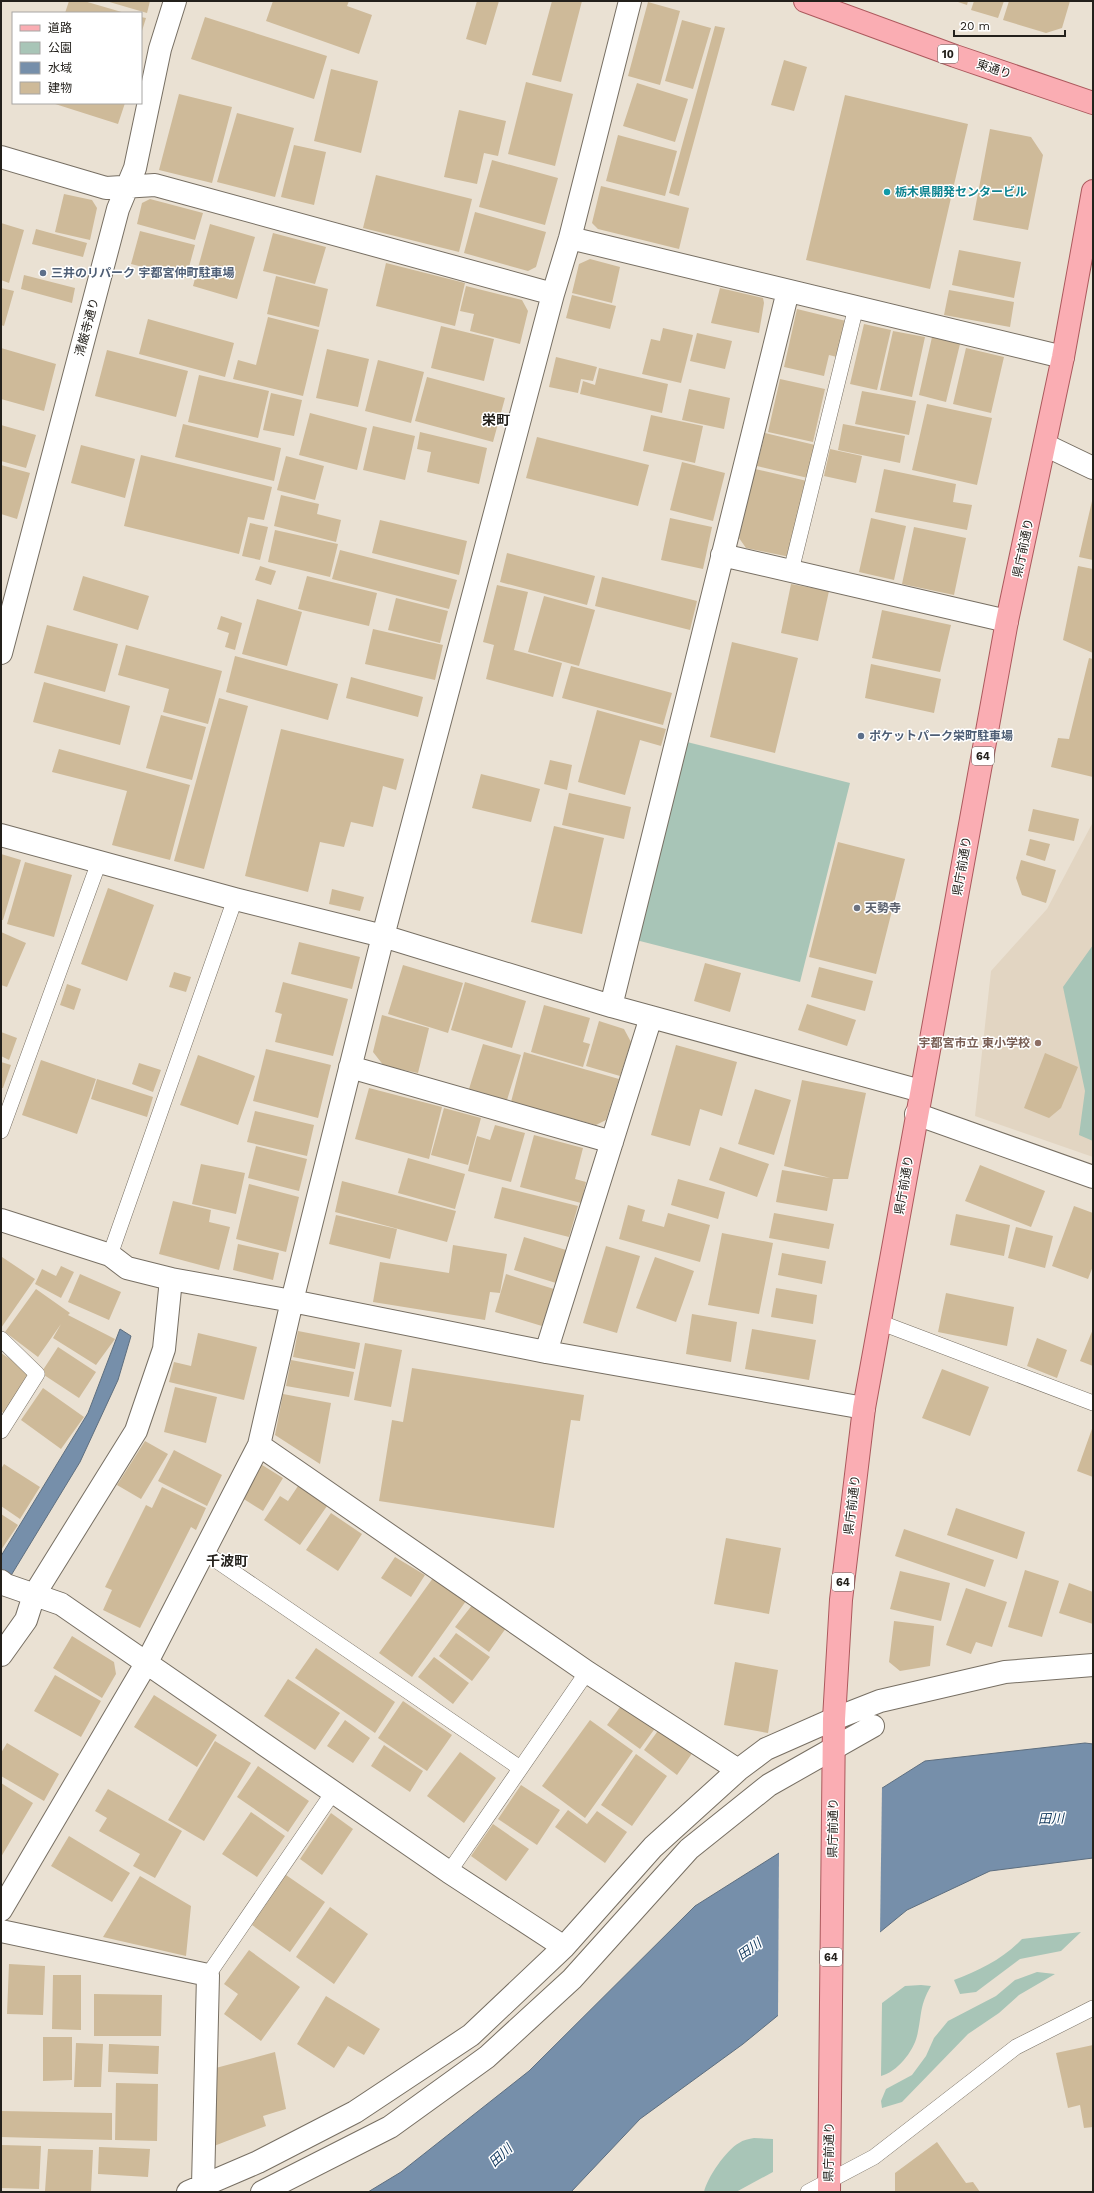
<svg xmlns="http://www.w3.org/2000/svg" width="1094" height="2193" font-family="'Work Sans','Noto Sans JP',sans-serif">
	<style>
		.built { fill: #e2d5c2 }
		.green { fill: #a8c5b7 }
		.water { fill: #768faa; stroke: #5d6e7f }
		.pier { fill: #eae1d3 }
		.building { fill: #ceba99 }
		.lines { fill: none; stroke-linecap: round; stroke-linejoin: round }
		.lane-casing { stroke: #776f63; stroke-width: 16 }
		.street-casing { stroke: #776f63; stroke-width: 24 }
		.primary-casing { stroke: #ac595d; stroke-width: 24 }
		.lane { stroke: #fff; stroke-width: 15 }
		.street { stroke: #fff; stroke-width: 22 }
		.primary { stroke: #faadb3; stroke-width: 22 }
		.culture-dot { fill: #0f9aa8; stroke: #fff; stroke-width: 1.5 }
		.service-dot { fill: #5c6f8a; stroke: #fff; stroke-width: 1.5 }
		.worship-dot { fill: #6b7280; stroke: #fff; stroke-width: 1.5 }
		.education-dot { fill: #8d6e63; stroke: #fff; stroke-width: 1.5 }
		.labels { text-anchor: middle; stroke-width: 3; stroke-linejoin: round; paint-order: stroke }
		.shield { fill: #fff; stroke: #65635f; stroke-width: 1 }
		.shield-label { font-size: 11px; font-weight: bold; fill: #23201b }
		.street-label { font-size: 12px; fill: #23201b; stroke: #fff }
		.culture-label { font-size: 12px; font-weight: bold; fill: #0d838f; stroke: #fff; text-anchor: start }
		.service-label { font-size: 12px; font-weight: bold; fill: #4e5e75; stroke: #fff; text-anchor: start }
		.worship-label { font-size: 12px; font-weight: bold; fill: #5b616d; stroke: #fff; text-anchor: start }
		.education-label { font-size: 12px; font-weight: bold; fill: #785e54; stroke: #fff; text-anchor: end }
		.water-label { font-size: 13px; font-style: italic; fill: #0f375c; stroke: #fff }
		.quarter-label { font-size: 14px; font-weight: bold; fill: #23201b; stroke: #fff }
	</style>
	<rect width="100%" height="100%" fill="#eae1d3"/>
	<path class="built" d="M1093,822V1157L975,1116L991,971L1047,909Z"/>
	<path class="green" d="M687,742L850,783L800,982L636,940Z
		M1093,945V1141L1079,1135L1085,1091L1063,987Z
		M1081,1932L1061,1951L1020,1959L976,1992L960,1994L954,1980C980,1970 1003,1959 1022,1939Z
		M1037,1972L1055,1974L1019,1995L999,2013L968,2034L902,2102L882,2108L881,2101L886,2089L912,2075L926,2056L934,2038L948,2021L996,1996L1015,1980Z
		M921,1985L931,1986C919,2006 922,2016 917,2036C913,2052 897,2072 881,2076L882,2003L905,1986Z
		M754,2138L773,2139V2172L736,2192H704C707,2178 726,2150 739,2143C743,2140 749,2139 754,2138Z"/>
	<path class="water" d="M120,1329L131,1336L118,1380L80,1462L1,1592V1556L88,1413Z
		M1085,1743L1093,1744V1858L990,1871L907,1910L743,2044L640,2119L571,2192H368L401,2172L529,2071L695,1906L925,1761Z"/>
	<path class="pier" d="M882,1786L880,1934L778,2018L779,1851Z"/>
	<path class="building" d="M69,1H84L125,13H65Z
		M106,1H150L147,13Z
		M273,1H349L347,6L372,15L359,54L266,21Z
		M477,1H499L486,45L466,39Z
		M552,1H582L561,82L532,75Z
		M955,1H968L967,5Z
		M974,1H1004L998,18L971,10Z
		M1009,1H1070L1062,28L1046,33L1003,20Z
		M648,2L680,11L660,85L628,76Z
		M141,17L146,18L141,34Z
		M205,17L327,56L314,99L191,59Z
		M682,20L711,28L693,89L665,81Z
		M715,26L725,28L679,196L669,193Z
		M784,60L807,67L794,111L771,105Z
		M331,69L378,81L361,153L314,141Z
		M526,82L573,94L555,166L508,154Z
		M637,83L688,99L675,142L623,126Z
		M179,94L232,107L212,183L159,170Z
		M845,95L968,124L930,289L806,260Z
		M52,103H125L118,124Z
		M459,110L506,121L498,156L484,153L477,184L444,177Z
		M237,113L294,128L275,197L217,182Z
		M990,129L1031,137L1043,155L1028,230L973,220Z
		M618,135L677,151L665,196L606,181Z
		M294,145L326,152L314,205L281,197Z
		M492,160L558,178L545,225L479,207Z
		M376,175L472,199L459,252L363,228Z
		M601,186L689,208L679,249L598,229L592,223Z
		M64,194L92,200L97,208L90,240L55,232Z
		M150,199L203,213L195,240L137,224L142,203Z
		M475,212L546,232L536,267L528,271L464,253Z
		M1,223L24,230L9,283L1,280Z
		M210,224L255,237L237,299L193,286Z
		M36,229L87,243L83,257L32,244Z
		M140,231L195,245L186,278L131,264Z
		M273,233L326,247L315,284L263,271Z
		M959,250L1021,262L1014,298L952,285Z
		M590,259L620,267L612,303L572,293L579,264Z
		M386,263L465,283L455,326L376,306Z
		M24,275L75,288L72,303L21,289Z
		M276,276L328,289L319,327L267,314Z
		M466,286L522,300L528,311L520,344L470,331L474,314L460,311Z
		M1,288L14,291L4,326L1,325Z
		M720,288L763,298L764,303L759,333L711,323Z
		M949,290L1014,302L1010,327L944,315Z
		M572,295L616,306L610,329L566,318Z
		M797,309L846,321L837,357L829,355L824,376L784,367Z
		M268,317L319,330L303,396L233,379L238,360L256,365Z
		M148,319L234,343L225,377L139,354Z
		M864,324L891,330L877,390L850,384Z
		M441,326L494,339L484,381L431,368Z
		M663,328L693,335L681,383L642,374L651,339L660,341Z
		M893,331L925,337L912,397L880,390Z
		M697,333L732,341L725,369L690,361Z
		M932,337L960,344L946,402L919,395Z
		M1,348L56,364L44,411L1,399Z
		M966,348L1004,357L991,413L953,404Z
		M327,349L369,359L358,407L316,398Z
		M107,350L188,371L176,417L95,396Z
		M556,357L597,367L593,381L581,379L578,393L549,387Z
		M378,360L424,372L411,423L365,411Z
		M599,368L668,384L662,413L580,394L583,381L595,385Z
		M199,375L269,391L258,438L188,422Z
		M427,377L505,398L493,442L415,421Z
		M780,379L825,389L813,442L768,432Z
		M689,389L730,398L724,429L682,420Z
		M862,391L916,401L909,435L855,424Z
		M271,393L302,400L294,436L263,430Z
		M927,404L992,418L977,485L912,470Z
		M310,413L367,428L357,470L299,455Z
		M651,415L703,426L695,463L643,451Z
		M183,424L281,448L274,481L175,457Z
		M843,424L905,436L900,463L838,450Z
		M1,425L36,435L26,468L1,461Z
		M373,426L415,436L405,480L363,470Z
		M420,432L487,448L479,484L427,472L431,452L417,449Z
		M765,433L815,445L808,478L757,466Z
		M537,437L649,465L638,506L526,478Z
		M81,445L135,459L125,498L71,483Z
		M830,449L862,456L856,483L824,476Z
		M141,455L272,487L264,520L248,517L239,554L124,526Z
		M286,456L324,466L315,500L277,490Z
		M682,462L725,473L713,521L670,510Z
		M1,465L30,473L17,519L1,514Z
		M755,469L807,481L790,557L746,548L739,538Z
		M884,469L956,484L953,502L972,505L967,530L875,512Z
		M281,495L319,504L317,514L341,520L336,542L274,526Z
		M1092,501H1093V560L1079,557Z
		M670,518L712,527L703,569L661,560Z
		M871,518L906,526L894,580L859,572Z
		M380,520L467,541L459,575L372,553Z
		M250,523L268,527L260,560L242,556Z
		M914,527L966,538L954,595L902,584Z
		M275,530L338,544L330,577L268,562Z
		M340,550L457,580L449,609L332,579Z
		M507,553L595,576L587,605L500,582Z
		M260,566L276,571L271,585L255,580Z
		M1078,566L1093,569V653L1063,640Z
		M83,576L149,596L138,630L73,610Z
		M307,576L377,593L369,626L298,609Z
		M602,577L697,601L690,630L595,606Z
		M791,584L829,591L818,641L781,633Z
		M497,585L528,592L514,650L562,663L553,697L486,679L494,645L483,642Z
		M544,596L595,610L579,666L528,652Z
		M396,598L448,611L440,643L388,630Z
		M257,599L302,612L287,666L242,654Z
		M882,610L951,625L940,672L872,658Z
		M221,616L242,623L235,650L225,647L229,633L217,629Z
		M47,625L118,644L105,692L34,673Z
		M373,629L443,645L435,680L365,664Z
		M732,642L798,658L775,753L710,737Z
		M126,645L222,671L208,724L163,712L169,689L118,675Z
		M235,656L338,684L328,720L226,692Z
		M1089,658L1093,659V777L1051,767L1058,738L1069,739Z
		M871,664L941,679L934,713L865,698Z
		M571,666L672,693L663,725L562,698Z
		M351,677L423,697L418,717L346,698Z
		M44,682L130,706L120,745L33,722Z
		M219,698L248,706L204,869L174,861Z
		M597,710L666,729L661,746L640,740L625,795L578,782Z
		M161,715L206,727L192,780L146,768Z
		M281,729L404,759L396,790L383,786L373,827L351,822L344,847L320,842L308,892L245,876Z
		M59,749L190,785L170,860L112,845L127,791L52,772Z
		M550,760L572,765L567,790L544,784Z
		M481,774L540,789L531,822L472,808Z
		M569,793L631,807L624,839L562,825Z
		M1033,809L1079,819L1074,841L1028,831Z
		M554,826L604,838L582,934L531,922Z
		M1030,839L1050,844L1045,861L1026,855Z
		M838,842L905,859L876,974L809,957Z
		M1,854L21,860L3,920H1Z
		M1021,860L1056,870L1046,903L1022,895L1016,878Z
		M25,862L72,875L54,937L7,924Z
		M108,888L154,905L127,981L81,964Z
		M332,889L364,897L360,911L329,904Z
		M1,932L26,943L7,987L1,985Z
		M299,942L360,957L352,989L291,974Z
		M705,963L741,973L730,1012L694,1001Z
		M403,965L463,983L448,1033L388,1014Z
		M819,967L873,981L865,1011L811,997Z
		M174,972L191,977L186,992L169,987Z
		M283,982L348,999L333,1056L275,1042L282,1014L275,1012Z
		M465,982L526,1001L512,1048L451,1030Z
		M67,984L81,989L74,1010L60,1005Z
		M807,1004L856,1020L847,1046L798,1030Z
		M544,1005L590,1018L583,1042L590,1044L583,1067L531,1052Z
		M382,1015L429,1028L418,1073L384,1066L373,1052Z
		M599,1021L624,1029L631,1042L620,1076L586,1066Z
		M1,1032L17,1038L9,1060L1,1056Z
		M483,1044L521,1055L507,1100L469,1089Z
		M676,1045L737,1062L722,1116L700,1109L690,1146L651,1135Z
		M266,1049L331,1065L318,1118L253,1101Z
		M524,1052L619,1079L606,1120L596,1125L511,1102Z
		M1045,1053L1078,1067L1061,1108L1049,1118L1024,1108Z
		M198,1055L255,1076L238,1125L180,1105Z
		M41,1060L96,1079L77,1134L22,1115Z
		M1,1062L11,1065L3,1088H1Z
		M139,1063L161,1070L153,1092L132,1084Z
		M97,1079L153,1097L147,1117L91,1099Z
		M802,1080L866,1093L848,1179H833L827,1211L776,1202L782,1170L830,1178L784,1166Z
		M369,1088L442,1107L429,1159L355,1139Z
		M755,1089L791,1100L774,1155L738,1144Z
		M444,1108L481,1118L468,1165L431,1155Z
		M255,1111L314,1125L307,1156L247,1142Z
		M495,1125L525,1133L511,1182L468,1171L477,1136L490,1140Z
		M534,1135L583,1148L575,1179L586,1182L581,1203L520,1187Z
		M256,1146L307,1159L299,1191L248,1178Z
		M720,1147L769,1164L757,1197L709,1180Z
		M408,1158L465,1174L455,1209L398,1193Z
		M201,1164L245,1173L236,1214L192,1204Z
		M980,1165L1045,1191L1031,1227L965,1201Z
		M678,1179L725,1192L718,1219L671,1205Z
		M342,1181L456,1211L447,1242L335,1212Z
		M249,1184L299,1197L286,1252L236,1239Z
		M502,1187L578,1206L569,1237L494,1218Z
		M173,1201L211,1210L209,1222L230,1227L219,1270L159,1254Z
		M628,1205L645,1210L642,1221L664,1227L668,1213L710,1225L700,1262L619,1239Z
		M1074,1206L1093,1213V1266L1088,1279L1052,1266Z
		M774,1213L834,1224L829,1249L769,1238Z
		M956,1214L1010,1225L1004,1256L950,1245Z
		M336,1215L397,1229L390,1259L329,1244Z
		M1016,1227L1053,1236L1045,1268L1008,1258Z
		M722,1233L773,1243L759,1314L708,1305Z
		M524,1237L566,1250L556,1283L514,1270Z
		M238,1244L279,1253L273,1280L233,1270Z
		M453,1245L507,1254L500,1293L490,1292L485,1320L373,1302L380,1262L449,1273Z
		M606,1246L640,1256L617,1333L583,1323Z
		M782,1253L826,1261L822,1284L778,1275Z
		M2,1257L35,1279L1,1328V1259Z
		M655,1257L694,1271L676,1322L636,1308Z
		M61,1266L74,1272L61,1298L35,1284L42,1269L56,1276Z
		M80,1274L121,1292L109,1320L68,1302Z
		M506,1274L554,1289L542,1326L495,1312Z
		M776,1288L817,1295L813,1324L771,1317Z
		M36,1289L70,1313L68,1315L115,1339L96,1365L53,1338L61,1324L38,1357L5,1332Z
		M946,1293L1014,1307L1007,1346L938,1332Z
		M692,1314L737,1322L731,1362L686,1354Z
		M752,1329L816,1340L809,1380L745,1369Z
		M1093,1329V1366L1080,1361Z
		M298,1331L360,1343L355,1369L293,1357Z
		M198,1333L257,1347L244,1400L169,1382L174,1362L191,1366Z
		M1037,1338L1067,1350L1057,1378L1027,1366Z
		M365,1343L402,1350L391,1407L354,1400Z
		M58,1347L96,1372L79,1398L41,1373Z
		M1,1353L33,1374L6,1415L1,1411Z
		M291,1360L354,1372L349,1397L286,1386Z
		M412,1368L584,1395L580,1421L571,1420L554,1528L379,1501L392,1420L403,1422Z
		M942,1369L989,1387L970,1436L922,1418Z
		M175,1387L217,1397L206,1443L164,1432Z
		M43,1388L84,1417L61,1449L21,1420Z
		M283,1394L331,1403L320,1464L275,1435Z
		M1093,1426V1477L1077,1471Z
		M145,1441L168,1454L141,1499L117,1485Z
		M174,1450L222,1475L207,1506L158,1481Z
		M259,1463L283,1478L263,1511L239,1496Z
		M4,1464L40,1487L20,1519L1,1506V1469Z
		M298,1486L327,1506L300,1545L264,1520L280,1496L288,1501Z
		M162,1487L206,1508L196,1530L191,1527L140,1628L103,1610L112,1590L105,1587L146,1505L152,1508Z
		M956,1508L1025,1532L1017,1559L947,1535Z
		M331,1513L362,1534L338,1571L306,1550Z
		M1,1514L18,1525L1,1550Z
		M904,1529L994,1560L985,1587L895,1556Z
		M726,1538L781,1548L769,1614L714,1604Z
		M395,1557L425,1575L411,1597L381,1578Z
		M1025,1570L1059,1581L1042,1637L1008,1627Z
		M900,1571L950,1583L941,1621L890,1609Z
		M433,1578L466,1601L412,1677L379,1653Z
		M1069,1583L1093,1592V1624L1059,1613Z
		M966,1588L1007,1602L992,1647L976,1642L971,1654L946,1645Z
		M473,1604L506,1628L489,1652L455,1627Z
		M894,1621L934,1626L930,1666L900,1671L889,1662Z
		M456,1633L490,1657L472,1681L439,1656Z
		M72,1636L114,1662L116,1674L102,1698L53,1668Z
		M316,1648L395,1702L375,1733L295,1678Z
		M434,1657L469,1683L453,1704L418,1677Z
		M735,1662L778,1670L768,1733L724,1725Z
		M55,1675L101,1701L81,1737L34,1711Z
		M288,1679L340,1713L315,1750L264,1716Z
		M154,1695L217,1735L197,1767L134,1727Z
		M403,1701L452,1735L427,1771L378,1738Z
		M623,1703L656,1727L640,1749L607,1725Z
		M345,1720L370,1738L353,1763L327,1746Z
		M590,1720L633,1751L585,1818L542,1786Z
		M660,1728L693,1752L677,1775L644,1750Z
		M215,1741L251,1763L204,1841L168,1820Z
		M7,1743L59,1774L44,1801L1,1776V1753Z
		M384,1745L423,1771L410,1792L371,1766Z
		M460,1752L496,1778L464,1823L427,1796Z
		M636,1754L667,1776L632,1826L601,1805Z
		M258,1766L309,1801L288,1832L237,1797Z
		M1,1783L33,1803L1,1857Z
		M521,1785L560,1810L537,1845L498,1819Z
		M108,1789L182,1831L155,1878L133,1866L140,1854L99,1831L107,1818L95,1811Z
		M568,1810L587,1824L597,1811L627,1832L605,1863L555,1827Z
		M251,1812L285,1836L257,1877L222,1854Z
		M331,1813L353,1829L322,1875L300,1859Z
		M493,1824L529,1849L506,1881L471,1856Z
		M69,1836L130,1873L112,1902L51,1866Z
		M286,1875L325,1902L290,1952L252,1925Z
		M140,1876L191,1906L186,1956L103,1937Z
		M330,1907L368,1934L334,1984L296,1957Z
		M249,1950L300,1987L261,2041L224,2014L238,1994L224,1984Z
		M9,1964L45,1966L43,2015L7,2014Z
		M53,1975H81V2030L52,2029Z
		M94,1994L162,1995L161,2036H94Z
		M326,1996L380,2029L364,2055L348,2046L334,2068L297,2044Z
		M43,2037H72V2080L43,2081Z
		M76,2043L103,2044L101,2087H74Z
		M109,2044L159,2046L158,2074L108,2072Z
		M1093,2045V2127L1084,2128L1080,2105L1068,2108L1056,2053Z
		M275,2052L286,2109L263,2116L266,2126L214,2146L212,2069Z
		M116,2083L158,2084L157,2141L115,2140Z
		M1,2111L112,2113V2140L1,2137Z
		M937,2142L966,2183L973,2182L980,2192H895V2173Z
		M1,2145L41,2146L39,2189L1,2188Z
		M99,2147L150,2149L148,2177L98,2174Z
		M48,2149L93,2150L91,2192L45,2191Z"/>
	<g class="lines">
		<g class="lane-casing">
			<path id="lane" d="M791,571L856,307
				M1,1131L99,862
				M110,1255L235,899
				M879,1322L1093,1403
				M1,1339L37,1374L1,1431
				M204,1552L520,1768
				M449,1872L587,1672
				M208,1975L334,1791
				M808,2192L874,2157L1016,2047L1093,2008"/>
		</g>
		<g class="street-casing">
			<path id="street" d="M1,157L106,188L155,185L553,294
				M570,238L1063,357
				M1045,445L1093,468
				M722,555L1007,621
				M1,653L118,209L135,168L160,49L175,1
				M1,835L235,899L383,936L611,1006L921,1091
				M611,1006L788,291
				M350,1067L612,1142
				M916,1114L1093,1177
				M1,1220L110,1255L127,1268L171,1279
				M546,1352L651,1017
				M259,1445L587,1672L738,1770
				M1,1581L6,1585L61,1604L449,1872L564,1947
				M1,1655L26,1620L34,1595L136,1431L164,1349L171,1279L292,1301L383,936L553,294L570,238L630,1
				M1,1910L147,1662L259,1445L292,1301L546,1352L864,1408
				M1,1931L208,1975L203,2186
				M188,2192L258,2162L355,2112L471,2035L564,1947L653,1847L738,1770L766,1749L834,1719L880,1701L1005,1672L1093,1665
				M262,2192L390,2127L487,2057L572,1979L689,1849L769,1785L873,1726"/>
		</g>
		<g class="primary-casing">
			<path id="primary" d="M805,1L955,56L1093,103
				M829,2192L834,1719L841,1600L864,1408L1007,621L1063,357L1093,191"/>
		</g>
		<use href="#lane" class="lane"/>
		<use href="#street" class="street"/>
		<use href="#primary" class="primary"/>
	</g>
	<circle class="culture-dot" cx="887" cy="192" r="4"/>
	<g class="service-dot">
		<circle cx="43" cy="273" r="4"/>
		<circle cx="861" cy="736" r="4"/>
	</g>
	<circle class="worship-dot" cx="857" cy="908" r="4"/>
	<circle class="education-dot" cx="1038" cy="1043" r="4"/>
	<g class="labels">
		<g class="shield">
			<rect x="938" y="45" width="20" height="18" rx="3"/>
			<rect x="972" y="747" width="22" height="18" rx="3"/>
			<rect x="832" y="1573" width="22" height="18" rx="3"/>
			<rect x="820" y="1948" width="22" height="18" rx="3"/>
		</g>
		<g class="shield-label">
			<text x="948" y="58">10</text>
			<text x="983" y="760">64</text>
			<text x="843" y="1586">64</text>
			<text x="831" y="1961">64</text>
		</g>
		<g class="street-label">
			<text transform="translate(994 69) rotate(18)" y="4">東通り</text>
			<text transform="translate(87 327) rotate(-75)" y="4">清厳寺通り</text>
			<text transform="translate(1023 548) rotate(-78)" y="4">県庁前通り</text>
			<text transform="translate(962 866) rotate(-80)" y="4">県庁前通り</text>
			<text transform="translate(904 1185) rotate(-80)" y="4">県庁前通り</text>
			<text transform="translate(852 1505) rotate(-83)" y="4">県庁前通り</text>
			<text transform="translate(833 1828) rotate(-89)" y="4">県庁前通り</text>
			<text transform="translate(829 2152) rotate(-89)" y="4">県庁前通り</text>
		</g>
		<g class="culture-label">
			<text x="895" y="196">栃木県開発センタービル</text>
		</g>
		<g class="service-label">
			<text x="51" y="277">三井のリパーク 宇都宮仲町駐車場</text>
			<text x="869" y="740">ポケットパーク栄町駐車場</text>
		</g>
		<g class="worship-label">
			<text x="865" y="912">天勢寺</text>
		</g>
		<g class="education-label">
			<text x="1030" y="1047">宇都宮市立 東小学校</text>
		</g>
		<g class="water-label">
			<text transform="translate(1051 1818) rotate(-1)" y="5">田川</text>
			<text transform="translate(749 1949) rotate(-35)" y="5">田川</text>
			<text transform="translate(500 2155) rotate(-43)" y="5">田川</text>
		</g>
		<g class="quarter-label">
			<text x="496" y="425">栄町</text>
			<text x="227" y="1566">千波町</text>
		</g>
	</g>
	<rect width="1094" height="2193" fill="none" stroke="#23201b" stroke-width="4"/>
	<rect x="12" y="12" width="130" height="92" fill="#ffffff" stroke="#a7a6a4"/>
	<rect x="20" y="25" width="20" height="6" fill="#faadb3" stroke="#a7a6a4"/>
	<text x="48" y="32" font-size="12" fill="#23201b">道路</text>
	<rect x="20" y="42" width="20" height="12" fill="#a8c5b7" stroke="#a7a6a4"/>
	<text x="48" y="52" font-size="12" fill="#23201b">公園</text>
	<rect x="20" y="62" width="20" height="12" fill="#768faa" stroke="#a7a6a4"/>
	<text x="48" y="72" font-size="12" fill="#23201b">水域</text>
	<rect x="20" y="82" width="20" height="12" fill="#ceba99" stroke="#a7a6a4"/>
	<text x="48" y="92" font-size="12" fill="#23201b">建物</text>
	<path d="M954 30v6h111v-6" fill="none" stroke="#23201b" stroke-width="2"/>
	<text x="960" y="30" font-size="12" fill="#23201b" stroke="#ffffff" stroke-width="3" paint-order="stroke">20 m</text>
</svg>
